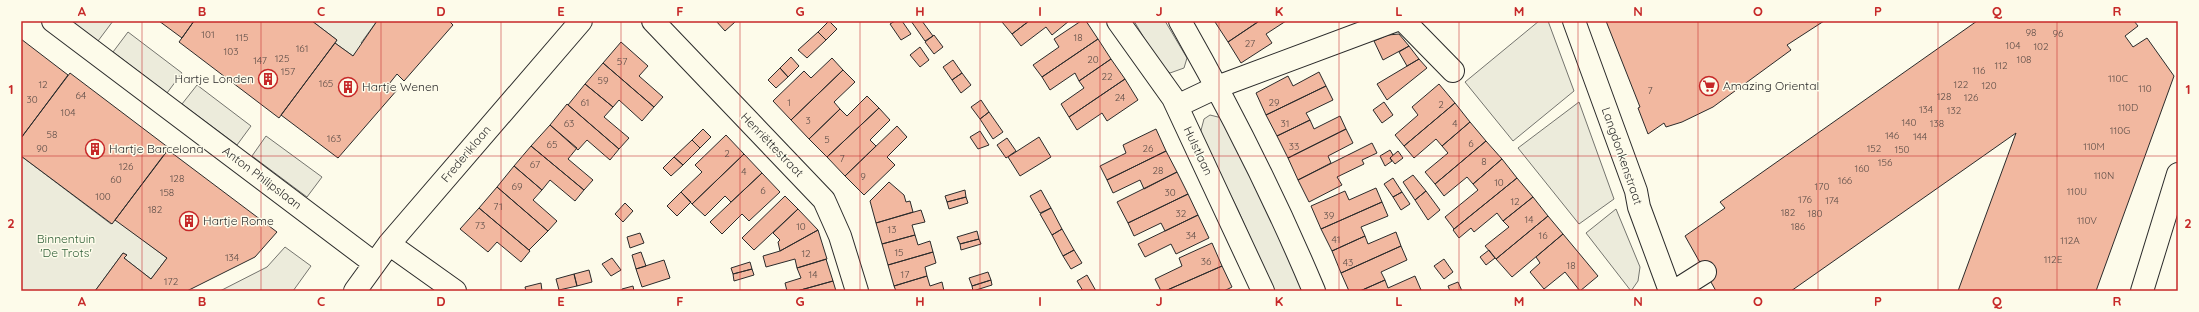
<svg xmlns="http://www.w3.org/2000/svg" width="2199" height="312" font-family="Quicksand,sans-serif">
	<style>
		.green { fill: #ecebdb; stroke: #74746e }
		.building { fill: #f2b8a0; stroke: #2b2b2b }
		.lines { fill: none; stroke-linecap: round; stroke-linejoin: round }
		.minor-casing { stroke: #2b2b2b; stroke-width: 24 }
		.minor { stroke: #fdfbea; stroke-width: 22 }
		.grid { fill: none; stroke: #c62828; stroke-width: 1; stroke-opacity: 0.55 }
		.labels { text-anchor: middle; stroke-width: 3; stroke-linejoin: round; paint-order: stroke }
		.number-label { font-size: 10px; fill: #5d4e48 }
		.poi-label { font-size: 12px; fill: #2b2b2b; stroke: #fdfbea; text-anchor: start }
		.street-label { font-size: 12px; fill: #2b2b2b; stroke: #fdfbea }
		.park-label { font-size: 12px; fill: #34623c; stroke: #fdfbea }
		.neatline { fill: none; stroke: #c62828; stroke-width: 1.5 }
		.grid-label { font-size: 13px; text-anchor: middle; font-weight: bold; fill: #c62828 }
	</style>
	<rect width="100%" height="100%" fill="#fdfbea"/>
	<path class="green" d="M71,21H113L98,41Z
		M312,21H377L361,43L363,44L353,56L335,43L337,40Z
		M1134,21H1165L1187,58L1184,68L1170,73L1160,65Z
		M1539,21H1548L1574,91L1513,141L1465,82Z
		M128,32L182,73L167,93L113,52Z
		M197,85L251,126L237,145L182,104Z
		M1579,102L1614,199L1579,224L1518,148Z
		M1210,115L1222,118L1268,207L1304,291H1274L1238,210L1200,134L1204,119Z
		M266,136L322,177L307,197L252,156Z
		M21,156L111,224L115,220L119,222L167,258L151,279L124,258L127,255L123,253L95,291H21Z
		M1616,209L1640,267L1638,281L1631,291L1586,233Z
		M285,247L311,266L293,291H220L267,267Z"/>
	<path class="building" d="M159,21H194L182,38Z
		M194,21H312L337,40L279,118L179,42Z
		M377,21H449L453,25L404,81L397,74L389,84L397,90L338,158L281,115L335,43L353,56Z
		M716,21H734L735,22L725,31Z
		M829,21L837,29L826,40L818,32Z
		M895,21H902L911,34L901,40L890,24Z
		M911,21H922L933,36L925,41Z
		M1003,21H1029L1012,34L1002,22Z
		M1029,21H1069L1052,35L1046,27L1021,46L1012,34Z
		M1081,21H1086L1098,39L1042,77L1033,65L1059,47L1054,39Z
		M1217,21H1258V22L1228,42L1215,22Z
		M1286,21L1266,34L1272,43L1241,63L1228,42L1259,21Z
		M1606,21H1824L1787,45L1791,50L1713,107L1682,122L1666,127L1664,123L1648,134L1638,108L1640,107Z
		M1977,21H2134L2138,26L2125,36L2133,47L2147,38L2174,76L2096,291H1958L2016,133L1791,291H1716L1685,236L1725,208L1720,202Z
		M818,32L826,40L807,58L798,50Z
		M1399,34L1409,46L1383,60L1374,41L1388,35Z
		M934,35L943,47L934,54L925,42Z
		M21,39L68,75L21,138Z
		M1098,39L1111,59L1079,81L1075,73L1050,90L1042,77Z
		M621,42L648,66L639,76L663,97L654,107L603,63Z
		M1409,46L1419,59L1407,66L1399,52Z
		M920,47L929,60L920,67L910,55Z
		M791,57L799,66L788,77L780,68Z
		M832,58L843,70L791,120L773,101L804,71L811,78Z
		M1111,59L1125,79L1069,117L1061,104L1084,88L1079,81Z
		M1419,59L1427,68L1387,100L1377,84Z
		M953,60L962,73L952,80L943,67Z
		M603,63L654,107L642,121L619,100L613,107L585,84Z
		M780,68L788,77L776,88L768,80Z
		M843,70L855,82L834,102L840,109L809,139L791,120Z
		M1319,72L1326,86L1266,115L1256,93L1288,76L1293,86Z
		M70,73L169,148L112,224L21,156V138Z
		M962,73L971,85L961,93L952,80Z
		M1125,79L1138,100L1107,121L1102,113L1077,130L1069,117Z
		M585,84L613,107L604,117L629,138L619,149L568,105Z
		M1439,84L1455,103L1404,146L1395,135L1418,115L1412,107Z
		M1326,86L1333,100L1306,113L1310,120L1277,136L1266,115Z
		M867,96L879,108L827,157L809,139L840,109L847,116Z
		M981,100L989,112L980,119L971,107Z
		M1384,102L1393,115L1382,123L1373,110Z
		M1455,103L1470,122L1442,146L1436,139L1414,158L1404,146Z
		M567,104L619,149L610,160L587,140L578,150L550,125Z
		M879,108L890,120L870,140L876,146L845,176L827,157Z
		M989,112L1003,132L993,139L980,119Z
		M1340,116L1346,129L1288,158L1277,136L1310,120L1314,129Z
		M1470,122L1486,141L1435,184L1425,172L1448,153L1442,146Z
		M550,125L577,148L568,159L593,180L584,190L531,146Z
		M897,126L907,137L887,157L895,165L864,195L845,176Z
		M703,129L711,137L700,148L692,140Z
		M1156,129L1166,151L1107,180L1100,166L1126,153L1123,145Z
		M1346,129L1353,143L1328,156L1331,163L1298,180L1288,158Z
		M980,131L989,145L978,149L970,137Z
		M726,135L744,154L692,204L681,192L702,172L695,165Z
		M1039,137L1051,157L1020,176L1008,157Z
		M1007,138L1016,151L1006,158L997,145Z
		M692,140L700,148L683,165L674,157Z
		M1486,141L1502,159L1473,184L1467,177L1444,196L1435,184Z
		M1372,143L1377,153L1362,160L1364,164L1337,177L1342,185L1309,202L1298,180Z
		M531,146L584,190L575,201L550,180L542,190L514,166Z
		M168,150L277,232L255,257L187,291H95L123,253L127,255L124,258L151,279L167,258L115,220Z
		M1390,150L1393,155L1390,158L1392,161L1385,166L1380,156Z
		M1166,151L1177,172L1144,189L1140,180L1113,193L1107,180Z
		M1398,151L1403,158L1395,164L1390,158Z
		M744,154L762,173L731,202L725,196L705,216L692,204Z
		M674,157L683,165L671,176L663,168Z
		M1502,159L1517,178L1454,229L1445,217L1478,190L1473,184Z
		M514,166L542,190L533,200L557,221L548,231L497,187Z
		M1177,172L1188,194L1128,223L1117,202Z
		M762,173L780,192L749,221L742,214L722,234L710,222Z
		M1413,175L1426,191L1415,200L1403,182Z
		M1393,178L1402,192L1393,197L1384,184Z
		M1517,178L1533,197L1503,221L1497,213L1474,232L1471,228L1459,238L1453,230L1454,229Z
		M889,182L904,195L906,202L910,201L913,212L876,223L870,201Z
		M497,187L548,231L529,250L479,208Z
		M1376,188L1382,202L1321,229L1311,206L1345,191L1349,200Z
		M965,190L966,197L947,202L945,196Z
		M1041,190L1051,208L1040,213L1030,196Z
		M1426,191L1440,210L1428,220L1415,200Z
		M681,192L691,202L677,216L667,206Z
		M1402,192L1410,204L1401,210L1393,197Z
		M1188,194L1198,215L1165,231L1161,223L1134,236L1128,223Z
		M785,196L798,209L754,250L742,238Z
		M966,197L968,203L949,209L947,202Z
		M1533,197L1548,216L1496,259L1485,246L1509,227L1503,221Z
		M1382,202L1388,216L1361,227L1365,236L1332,251L1321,229Z
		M625,203L633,211L623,222L615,214Z
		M479,208L530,251L521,262L497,242L488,252L460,229Z
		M1051,208L1062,229L1052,235L1040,214Z
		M798,209L818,230L780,251L778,242L780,240L773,233Z
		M921,210L925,222L912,225L915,235L882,244L876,223Z
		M1198,215L1209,238L1176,254L1171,244L1145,257L1138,244Z
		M1548,216L1563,234L1512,277L1496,259Z
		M1062,229L1074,250L1063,256L1052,235Z
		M818,230L827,259L797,268L795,259L766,267L763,256L780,251Z
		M977,231L979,239L960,244L957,237Z
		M1396,232L1401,246L1341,273L1332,251L1365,236L1368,244Z
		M640,233L644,243L630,248L627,237Z
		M1563,234L1598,276L1580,291L1565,272L1544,289L1530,272L1540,263L1536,257Z
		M915,235L918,245L930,241L933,252L888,265L882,244Z
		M979,239L981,244L961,250L960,244Z
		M1212,243L1222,266L1165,291H1161L1155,279L1182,266L1179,258Z
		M1401,246L1407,260L1381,272L1385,280L1360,291H1349L1341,273Z
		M1074,250L1082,263L1071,269L1063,256Z
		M1489,250L1495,258L1486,265L1480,257Z
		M641,252L646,266L636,269L632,255Z
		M933,252L936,263L925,267L927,276L894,286L888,265Z
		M612,258L621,270L611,276L602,264Z
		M826,259L833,281L797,291H787L785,283L801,278L797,268Z
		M1444,259L1453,272L1444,279L1434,266Z
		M664,260L670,278L642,287L636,269Z
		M750,262L752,269L733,274L731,268Z
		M1222,266L1232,287L1224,291H1165Z
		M752,269L754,275L734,281L733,274Z
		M589,270L592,282L577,286L574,274Z
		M988,272L991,280L972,286L969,278Z
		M574,274L577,286L559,290L556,279Z
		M1087,275L1096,291H1083L1077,281Z
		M927,276L930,286L942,282L944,291H896L894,286Z
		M1415,276L1421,290L1419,291H1360L1385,280L1388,288Z
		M991,280L992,285L973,291L972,286Z
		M833,281L836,291H797Z
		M1458,282L1462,291H1450L1448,286Z
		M541,283L542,291H526L525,287Z
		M633,286L634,291H622V289Z"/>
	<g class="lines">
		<g class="minor-casing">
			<path id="minor" d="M53,21L374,263
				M653,21L824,200L840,236L857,291
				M1118,21L1173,98L1263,291
				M1180,21C1230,109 1275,198 1314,291
				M1404,21L1453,71
				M1574,21L1636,191L1639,207L1670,291
				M1177,106L1217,87L1394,21
				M389,244L455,291
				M355,291L389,244L581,21
				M1675,291L1705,272
				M2142,291L2178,174"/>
		</g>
		<use href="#minor" class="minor"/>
	</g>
	<path class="grid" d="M142,21V291M261,21V291M381,21V291M501,21V291M621,21V291M740,21V291M860,21V291M980,21V291M1100,21V291M1219,21V291M1339,21V291M1459,21V291M1578,21V291M1698,21V291M1818,21V291M1938,21V291M2057,21V291M21,156H2178"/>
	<defs>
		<g id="building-ring" transform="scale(1)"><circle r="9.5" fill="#fdfbea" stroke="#c62828" stroke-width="1.5"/><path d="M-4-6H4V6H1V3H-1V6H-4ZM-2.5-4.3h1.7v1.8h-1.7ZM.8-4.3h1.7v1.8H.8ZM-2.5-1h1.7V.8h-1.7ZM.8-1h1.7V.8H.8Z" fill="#c62828"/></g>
		<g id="supermarket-ring" transform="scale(1)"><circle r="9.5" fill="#fdfbea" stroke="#c62828" stroke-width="1.5"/><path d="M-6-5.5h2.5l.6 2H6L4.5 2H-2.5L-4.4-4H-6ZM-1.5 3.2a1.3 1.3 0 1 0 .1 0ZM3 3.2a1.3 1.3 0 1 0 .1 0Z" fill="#c62828"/></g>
	</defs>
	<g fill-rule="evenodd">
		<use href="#building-ring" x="268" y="79"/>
		<use href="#supermarket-ring" x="1709" y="86"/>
		<use href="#building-ring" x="348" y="87"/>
		<use href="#building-ring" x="95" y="149"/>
		<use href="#building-ring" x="189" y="221"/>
	</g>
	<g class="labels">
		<g class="number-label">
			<text x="2031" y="36">98</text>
			<text x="2058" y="37">96</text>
			<text x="208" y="38">101</text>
			<text x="242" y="41">115</text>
			<text x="1078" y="41">18</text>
			<text x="1250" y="47">27</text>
			<text x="2013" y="49">104</text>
			<text x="2041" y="50">102</text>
			<text x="302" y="52">161</text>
			<text x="231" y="55">103</text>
			<text x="282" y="62">125</text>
			<text x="1093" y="63">20</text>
			<text x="2024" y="63">108</text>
			<text x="260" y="64">147</text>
			<text x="622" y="65">57</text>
			<text x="2001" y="69">112</text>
			<text x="1979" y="74">116</text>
			<text x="288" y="75">157</text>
			<text x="1107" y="80">22</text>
			<text x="2118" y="82">110C</text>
			<text x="603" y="84">59</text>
			<text x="326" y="87">165</text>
			<text x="43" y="88">12</text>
			<text x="1961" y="88">122</text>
			<text x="1989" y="89">120</text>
			<text x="2145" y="92">110</text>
			<text x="1650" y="94">7</text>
			<text x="81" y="99">64</text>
			<text x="1944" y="100">128</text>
			<text x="1120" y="101">24</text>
			<text x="1971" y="101">126</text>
			<text x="32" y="103">30</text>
			<text x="585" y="106">61</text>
			<text x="789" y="106">1</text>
			<text x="1274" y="106">29</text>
			<text x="1441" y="108">2</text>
			<text x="2128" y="111">110D</text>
			<text x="1926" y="113">134</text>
			<text x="1954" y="114">132</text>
			<text x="68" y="116">104</text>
			<text x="808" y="124">3</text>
			<text x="1909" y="126">140</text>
			<text x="569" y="127">63</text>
			<text x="1285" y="127">31</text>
			<text x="1455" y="127">4</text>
			<text x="1937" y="127">138</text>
			<text x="2120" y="134">110G</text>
			<text x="52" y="138">58</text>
			<text x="1892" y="139">146</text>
			<text x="1920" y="140">144</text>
			<text x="334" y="142">163</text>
			<text x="827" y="143">5</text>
			<text x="1471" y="147">6</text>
			<text x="552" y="148">65</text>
			<text x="1294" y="150">33</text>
			<text x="2094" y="150">110M</text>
			<text x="42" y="152">90</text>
			<text x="1148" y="152">26</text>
			<text x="1874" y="152">152</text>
			<text x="1902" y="153">150</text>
			<text x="727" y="157">2</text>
			<text x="842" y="162">7</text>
			<text x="1484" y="165">8</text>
			<text x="1885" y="166">156</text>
			<text x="535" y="168">67</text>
			<text x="126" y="170">126</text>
			<text x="1862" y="172">160</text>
			<text x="1158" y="174">28</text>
			<text x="744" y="175">4</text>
			<text x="2104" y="179">110N</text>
			<text x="863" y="180">9</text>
			<text x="177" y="182">128</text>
			<text x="116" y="183">60</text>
			<text x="1845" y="184">166</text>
			<text x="1499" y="186">10</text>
			<text x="517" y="190">69</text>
			<text x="1822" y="190">170</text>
			<text x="763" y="194">6</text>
			<text x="2077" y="195">110U</text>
			<text x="167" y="196">158</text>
			<text x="1170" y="196">30</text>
			<text x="103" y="200">100</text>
			<text x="1805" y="203">176</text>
			<text x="1832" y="204">174</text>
			<text x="1515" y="205">12</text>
			<text x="498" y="210">71</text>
			<text x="155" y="213">182</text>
			<text x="1788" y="216">182</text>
			<text x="1181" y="217">32</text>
			<text x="1815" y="217">180</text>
			<text x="1329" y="219">39</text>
			<text x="1529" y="223">14</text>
			<text x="2087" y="224">110V</text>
			<text x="480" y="229">73</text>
			<text x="801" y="230">10</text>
			<text x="1798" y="230">186</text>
			<text x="892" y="233">13</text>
			<text x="1191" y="239">34</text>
			<text x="1543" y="239">16</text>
			<text x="1336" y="243">41</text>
			<text x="2070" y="244">112A</text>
			<text x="899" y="256">15</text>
			<text x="806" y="257">12</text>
			<text x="232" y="261">134</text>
			<text x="2053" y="263">112E</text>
			<text x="1206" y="265">36</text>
			<text x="1348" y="266">43</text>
			<text x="1571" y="269">18</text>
			<text x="813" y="278">14</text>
			<text x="905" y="278">17</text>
			<text x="171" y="285">172</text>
		</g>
		<g class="poi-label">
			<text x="254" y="83" text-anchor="end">Hartje Londen</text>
			<text x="1723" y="90">Amazing Oriental</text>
			<text x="362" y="91">Hartje Wenen</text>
			<text x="109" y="153">Hartje Barcelona</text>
			<text x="203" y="225">Hartje Rome</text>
		</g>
		<g class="street-label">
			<text transform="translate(772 145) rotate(46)" y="4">Henriëttestraat</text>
			<text transform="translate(1198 151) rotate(65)" y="4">Hulstlaan</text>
			<text transform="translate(466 154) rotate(-50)" y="4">Frederiklaan</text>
			<text transform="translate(1622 156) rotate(71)" y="4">Langdonkenstraat</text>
			<text transform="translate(262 178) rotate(37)" y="4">Anton Philipslaan</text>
		</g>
		<g class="park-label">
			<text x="66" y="243">Binnentuin<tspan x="66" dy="14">'De Trots'</tspan></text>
		</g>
	</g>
	<rect width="2199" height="312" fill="none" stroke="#fdfbea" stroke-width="44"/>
	<rect x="22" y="22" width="2155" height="268" class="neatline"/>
	<g class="grid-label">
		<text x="82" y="16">A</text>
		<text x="202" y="16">B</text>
		<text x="321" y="16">C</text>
		<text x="441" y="16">D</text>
		<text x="561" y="16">E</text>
		<text x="680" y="16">F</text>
		<text x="800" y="16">G</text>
		<text x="920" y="16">H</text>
		<text x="1040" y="16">I</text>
		<text x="1159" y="16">J</text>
		<text x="1279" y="16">K</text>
		<text x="1399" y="16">L</text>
		<text x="1519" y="16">M</text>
		<text x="1638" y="16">N</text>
		<text x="1758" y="16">O</text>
		<text x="1878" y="16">P</text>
		<text x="1997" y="16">Q</text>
		<text x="2117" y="16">R</text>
		<text x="11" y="94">1</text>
		<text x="2188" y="94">1</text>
		<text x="11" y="228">2</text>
		<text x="2188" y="228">2</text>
		<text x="82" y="306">A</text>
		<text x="202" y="306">B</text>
		<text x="321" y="306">C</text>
		<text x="441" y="306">D</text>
		<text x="561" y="306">E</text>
		<text x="680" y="306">F</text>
		<text x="800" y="306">G</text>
		<text x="920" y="306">H</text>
		<text x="1040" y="306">I</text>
		<text x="1159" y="306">J</text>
		<text x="1279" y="306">K</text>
		<text x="1399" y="306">L</text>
		<text x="1519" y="306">M</text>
		<text x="1638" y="306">N</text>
		<text x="1758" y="306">O</text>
		<text x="1878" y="306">P</text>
		<text x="1997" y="306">Q</text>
		<text x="2117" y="306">R</text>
	</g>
</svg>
